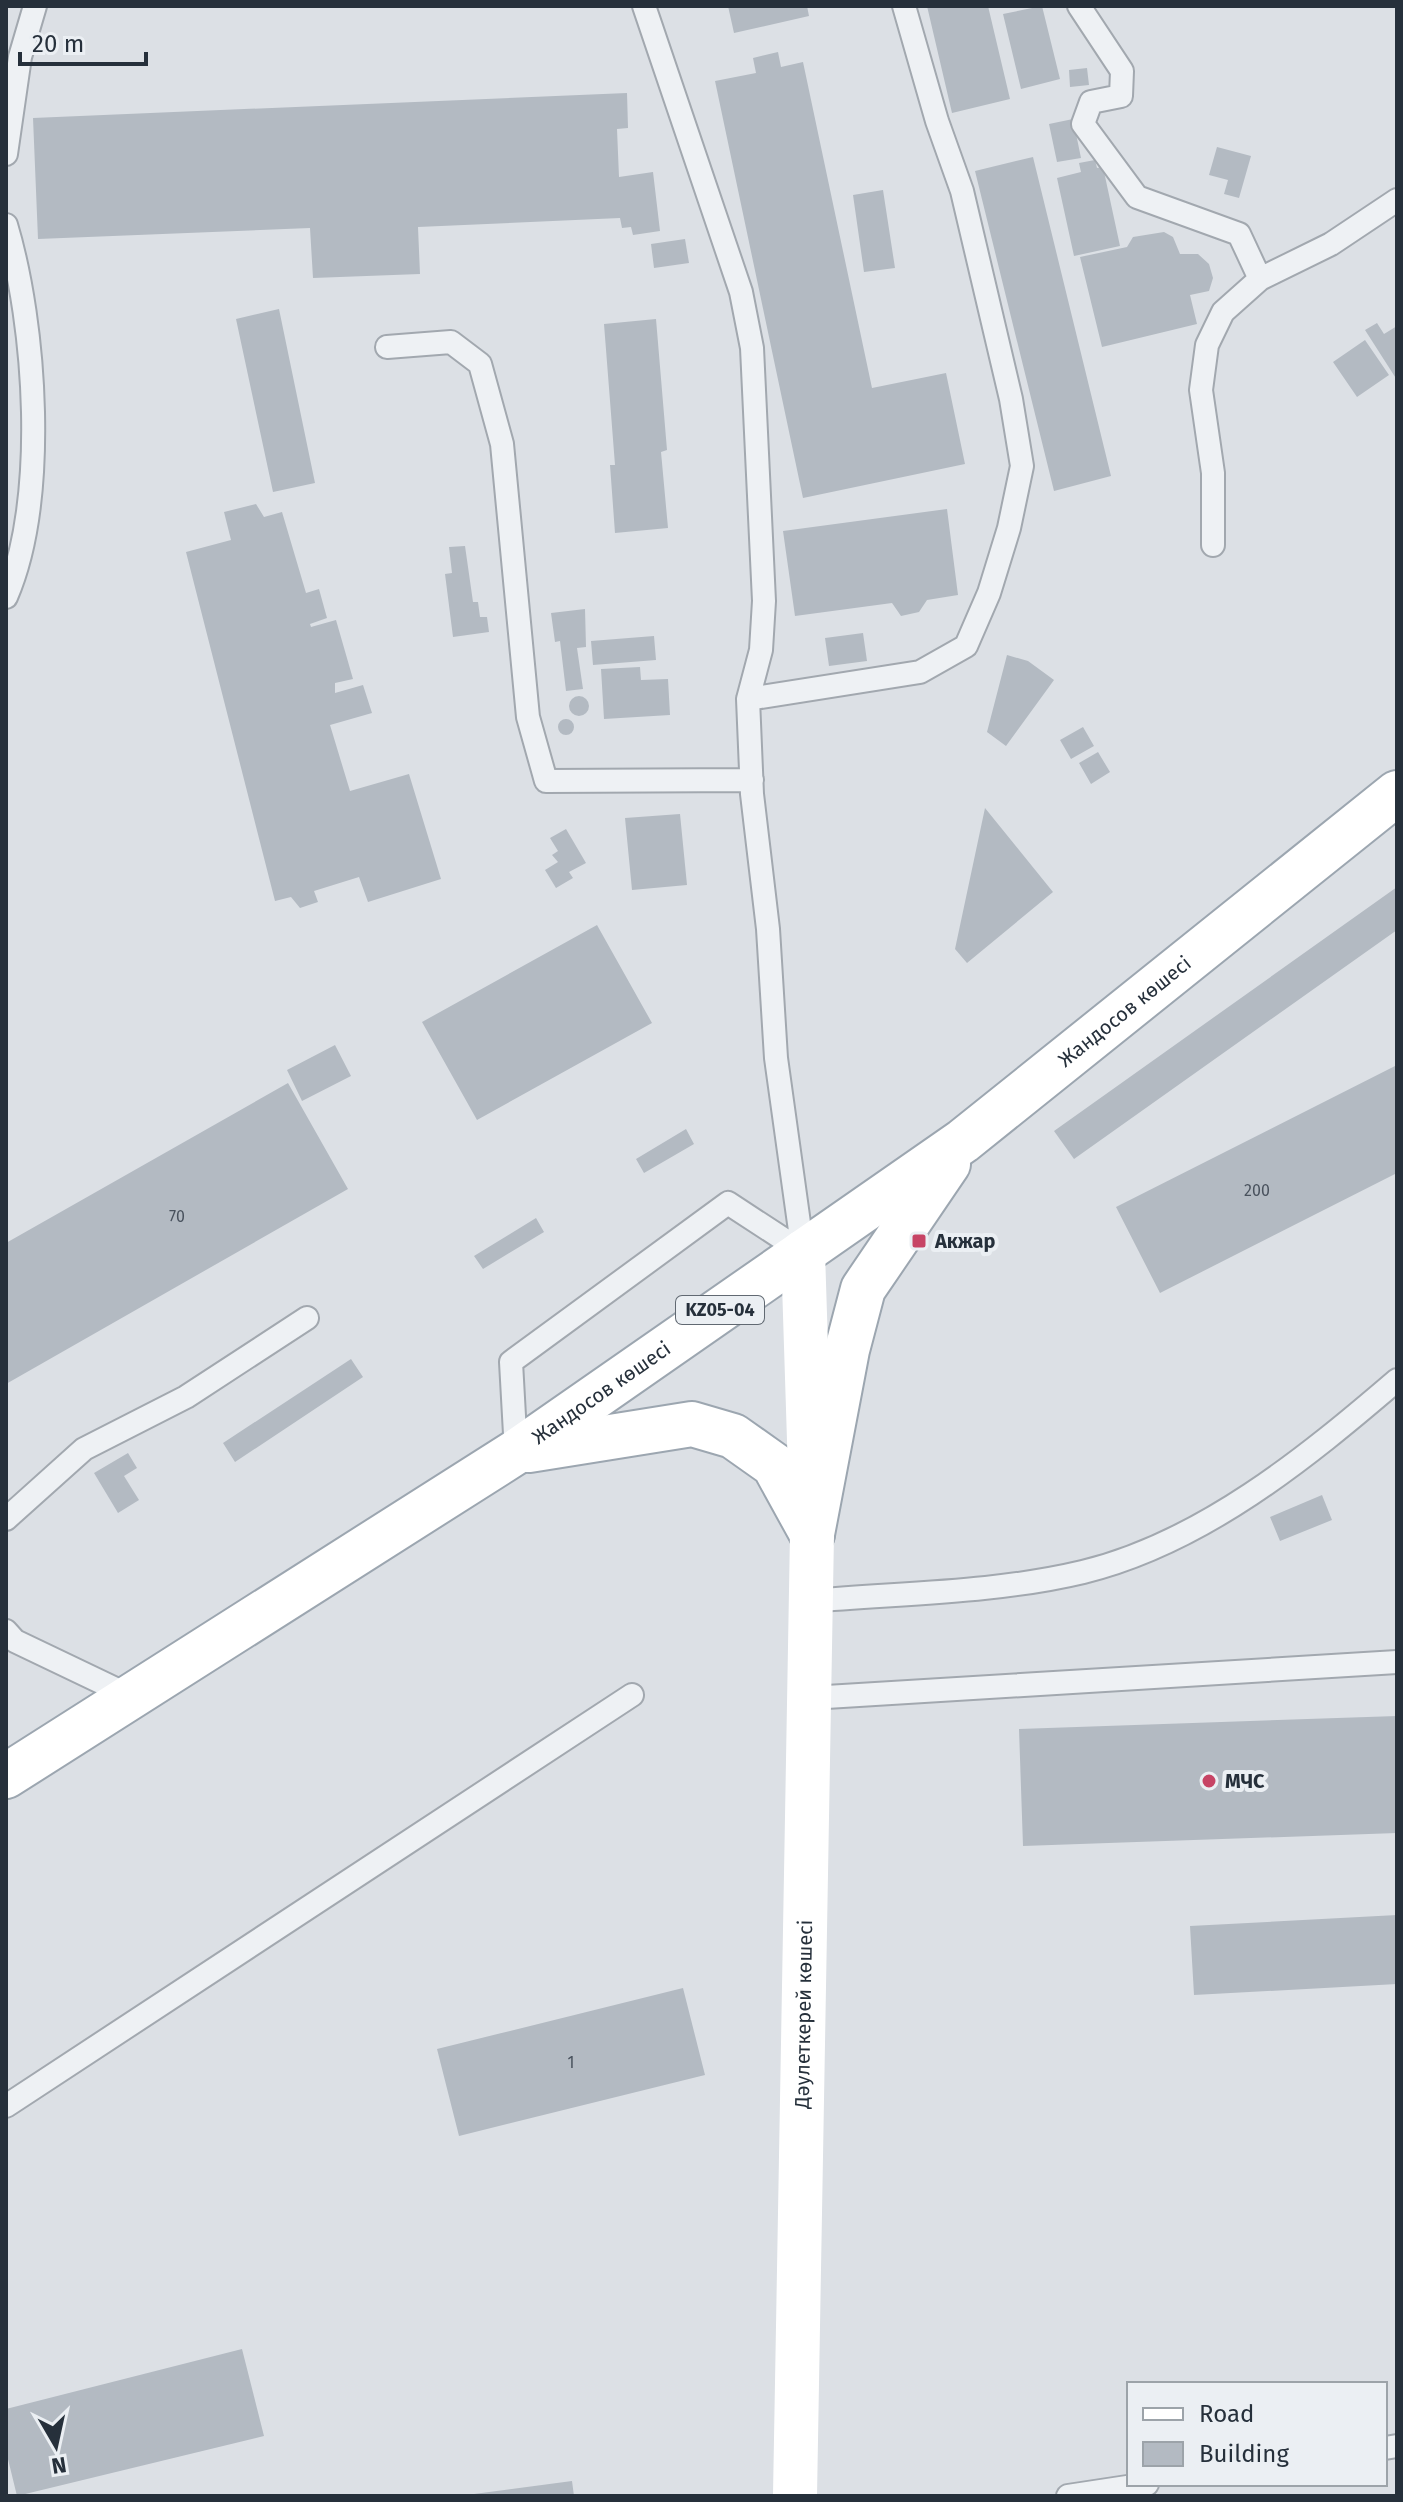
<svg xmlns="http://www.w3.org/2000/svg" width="1403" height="2502" font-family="'Fira Sans',sans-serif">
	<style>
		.building { fill: #b3bac2 }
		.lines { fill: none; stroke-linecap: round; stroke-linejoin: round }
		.service-casing { stroke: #a2a8af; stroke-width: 26 }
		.primary-casing { stroke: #9ca6b0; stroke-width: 48 }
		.service { stroke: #eef1f4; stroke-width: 22 }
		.secondary { stroke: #fff; stroke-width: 44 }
		.primary { stroke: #fff; stroke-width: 44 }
		.poi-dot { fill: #c74465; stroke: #ebeff3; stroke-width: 3 }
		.labels { text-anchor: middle; stroke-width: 8; stroke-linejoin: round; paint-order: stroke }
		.number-label { font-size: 16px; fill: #49525d }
		.shield { fill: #ebeff3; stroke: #616972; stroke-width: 2 }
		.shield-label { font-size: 18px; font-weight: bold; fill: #26303b }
		.street-label { font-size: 20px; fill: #26303b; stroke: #ebeff3 }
		.poi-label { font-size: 20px; font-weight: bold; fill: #26303b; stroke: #ebeff3; text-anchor: start }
	</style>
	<rect width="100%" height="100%" fill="#dce0e5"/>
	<path class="building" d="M728,6H807L809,16L734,33Z
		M927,6H988L1010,99L952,113Z
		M1042,6L1060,79L1021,89L1003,14Z
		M778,52L781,67L803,62L872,388L946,373L965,464L803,498L715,81L756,73L753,58Z
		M1087,68L1089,85L1070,87L1069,70Z
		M627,93L628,128L617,129L619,177L653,172L660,231L633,235L631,227L622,228L620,218L418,227L420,274L313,278L310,228L38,239L33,118Z
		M1073,119L1081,158L1057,162L1049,124Z
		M1217,147L1251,156L1239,198L1224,194L1228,180L1209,175Z
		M1033,157L1111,476L1054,491L975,171Z
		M1095,160L1097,168L1103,167L1120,246L1074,256L1057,178L1081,172L1079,163Z
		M883,190L895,268L864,272L853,195Z
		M1164,232L1173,237L1180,254H1198L1209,264L1213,278L1209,291L1190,295L1197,324L1102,347L1080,257L1127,247L1133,237Z
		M685,239L689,263L654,268L651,244Z
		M279,309L315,483L273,492L236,319Z
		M656,319L667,450L661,452L668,528L615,533L610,465H615L604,324Z
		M1377,323L1384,334L1397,326V380L1365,330Z
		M1365,340L1389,375L1357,397L1333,362Z
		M256,504L264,517L282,512L306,593L319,589L327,618L310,624L311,627L336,620L353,679L335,683V693L363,685L372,713L330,725L350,791L409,774L441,879L368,902L359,877L314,891L318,902L300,908L291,897L275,901L186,552L231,540L224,512Z
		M947,509L958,595L927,600L919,612L901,616L892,603L795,616L783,531Z
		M465,546L473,602H478L480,617H487L489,632L453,637L445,574L452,573L449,547Z
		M585,609L586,647L577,648L583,689L566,691L560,641L555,642L551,613Z
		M863,633L867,661L829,666L825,638Z
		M654,636L656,660L593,665L591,641Z
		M1007,655L1028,661L1054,680L1006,746L987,732Z
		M640,667L641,680L668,679L670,715L604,719L601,669Z
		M569 706a10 10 0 1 1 20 0a10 10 0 1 1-20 0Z
		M558 727a8 8 0 1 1 16 0a8 8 0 1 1-16 0Z
		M1083,727L1094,746L1071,759L1060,740Z
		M1098,752L1110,772L1091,784L1079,763Z
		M985,808L1053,892L967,963L955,949Z
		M680,814L687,885L632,890L625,818Z
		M566,829L586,863L569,872L573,878L556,888L545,870L558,862L552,855L558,851L550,838Z
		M1397,887V930L1074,1159L1054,1131Z
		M597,925L652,1023L477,1120L422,1022Z
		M335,1045L351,1076L302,1101L287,1070Z
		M1397,1065V1173L1160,1293L1116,1207Z
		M288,1083L348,1189L6,1384V1243Z
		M686,1129L694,1144L644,1173L636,1159Z
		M536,1218L544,1232L483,1269L474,1256Z
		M351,1359L363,1377L235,1462L223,1443Z
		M128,1453L137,1468L124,1476L139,1500L118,1513L94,1473Z
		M1322,1495L1332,1520L1280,1541L1270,1517Z
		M1397,1716V1833L1023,1846L1019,1729Z
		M1397,1915V1984L1194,1995L1190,1926Z
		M683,1988L705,2075L459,2136L437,2049Z
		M242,2349L264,2436L17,2496L6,2451V2409Z
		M572,2481L574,2496H474V2494Z"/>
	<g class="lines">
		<g class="service-casing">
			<path id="service" d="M644,6L741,292L752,348L764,601L761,650L748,699
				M1079,6L1122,71L1121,96L1091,102L1083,124L1137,197L1239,234L1260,279
				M6,154L20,57L35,6
				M6,225C36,325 48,500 6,597
				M387,347L451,342L480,364L502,444L528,717L546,781L752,780
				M1213,545V473L1201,390L1207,345L1223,312L1260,279L1331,244L1397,200
				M803,1252L776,1058L768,929L752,794L748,699L920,672L966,646L989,593L1009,528L1022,466L1011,399L962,191L937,121L904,6
				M516,1452L511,1362L728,1203L803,1252
				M6,1519L84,1449L186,1397L307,1318
				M811,1601C901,1593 995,1593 1083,1572C1202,1543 1306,1458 1397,1380
				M6,1631L15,1641L130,1696
				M810,1698L1397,1662
				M6,2106L632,1695
				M1385,2448L1397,2446
				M1068,2496L1147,2484"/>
		</g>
		<g class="primary-casing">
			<g id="primary">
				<path d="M529,1450L692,1424L733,1436L774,1465L812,1534"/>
				<path d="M812,1534L847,1350L863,1289L948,1164"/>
				<path id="s2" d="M6,1776L516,1452L963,1141L1397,793"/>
			</g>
		</g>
		<use href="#service" class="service"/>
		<path class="secondary" id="s1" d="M795,2496L812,1534L803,1252"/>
		<use href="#primary" class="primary"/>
	</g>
	<g class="poi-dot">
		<rect x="911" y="1233" width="16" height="16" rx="4"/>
		<circle cx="1209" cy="1781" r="8"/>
	</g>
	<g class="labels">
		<g class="number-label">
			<text x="1257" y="1196">200</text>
			<text x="177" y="1222">70</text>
			<text x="571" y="2068">1</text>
		</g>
		<rect class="shield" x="676" y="1296" width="88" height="28" rx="6"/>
		<g class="shield-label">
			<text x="720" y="1316">KZ05-04</text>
		</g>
		<g class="street-label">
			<text dy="7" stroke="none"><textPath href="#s2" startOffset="1356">Жандосов көшесі</textPath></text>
			<text dy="7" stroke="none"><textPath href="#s2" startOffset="708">Жандосов көшесі</textPath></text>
			<text dy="7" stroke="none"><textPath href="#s1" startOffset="482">Дәулеткерей көшесі</textPath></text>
		</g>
		<g class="poi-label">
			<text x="935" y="1248">Акжар</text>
			<text x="1225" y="1788">МЧС</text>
		</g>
	</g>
	<rect width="1403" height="2502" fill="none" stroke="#26303b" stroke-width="16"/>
	<rect x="1127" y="2382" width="260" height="104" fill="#ebeff3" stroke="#9ca3a9" stroke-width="2"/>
	<rect x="1143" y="2408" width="40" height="12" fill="#ffffff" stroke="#9ca3a9" stroke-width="2"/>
	<text x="1199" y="2422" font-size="24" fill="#26303b">Road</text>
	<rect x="1143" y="2442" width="40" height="24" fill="#b3bac2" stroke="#9ca3a9" stroke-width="2"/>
	<text x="1199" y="2462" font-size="24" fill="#26303b">Building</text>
	<g transform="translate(56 2446) rotate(171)" stroke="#ebeff3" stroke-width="6" paint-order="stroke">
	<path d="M0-6L14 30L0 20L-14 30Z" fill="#26303b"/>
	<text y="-12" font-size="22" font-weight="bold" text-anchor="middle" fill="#26303b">N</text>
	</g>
	<path d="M20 52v12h126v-12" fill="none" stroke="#26303b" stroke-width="4"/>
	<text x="32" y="52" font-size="24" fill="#26303b" stroke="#ebeff3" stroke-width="6" paint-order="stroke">20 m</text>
</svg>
